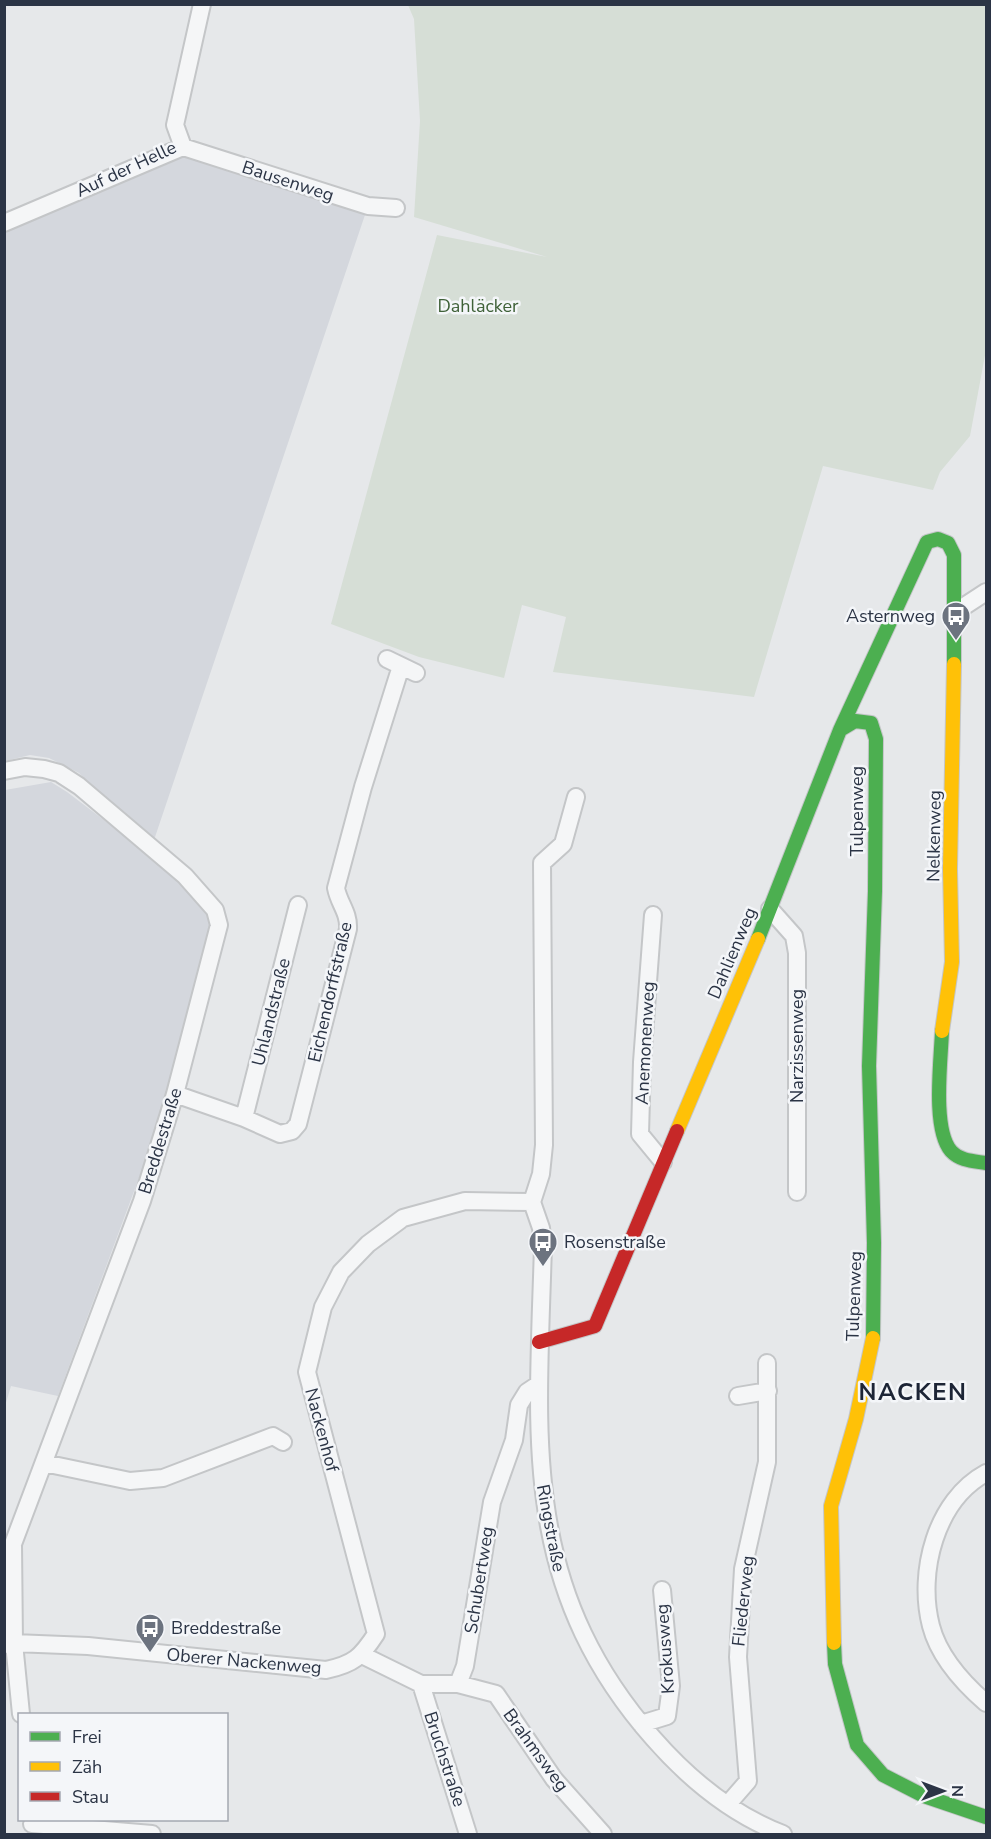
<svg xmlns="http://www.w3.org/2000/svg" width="991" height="1839" font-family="'Nunito Sans',sans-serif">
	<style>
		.built { fill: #d4d7dd }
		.green { fill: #d6ded6 }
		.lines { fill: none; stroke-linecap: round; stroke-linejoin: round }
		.street-casing { stroke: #c4c6c8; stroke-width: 20 }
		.fast-casing { stroke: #c4c6c8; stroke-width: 16 }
		.slow-casing { stroke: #c4c6c8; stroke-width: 16 }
		.jam-casing { stroke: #c4c6c8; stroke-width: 16 }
		.street { stroke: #f5f6f7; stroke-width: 16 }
		.fast { stroke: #4caf50; stroke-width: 14 }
		.slow { stroke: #ffc107; stroke-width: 14 }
		.jam { stroke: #c62828; stroke-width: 14 }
		.labels { text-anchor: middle; stroke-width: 5; stroke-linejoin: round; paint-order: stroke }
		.street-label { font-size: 18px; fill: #2b3445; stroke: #f4f6f9 }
		.park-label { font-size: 18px; fill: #3f6138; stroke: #f4f6f9 }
		.poi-label { font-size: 18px; fill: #2b3445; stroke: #f4f6f9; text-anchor: start }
		.district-label { font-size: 24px; font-weight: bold; letter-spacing: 1.5px; fill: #1d2536; stroke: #f4f6f9 }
	</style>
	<rect width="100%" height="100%" fill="#e6e8ea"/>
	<path class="built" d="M183,147L368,206L154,840L116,811L79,773L49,758L30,755L5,761V231Z
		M51,782L67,792L187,883L202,902L210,924L159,1124L58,1396L11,1386L5,1406V790Z"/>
	<path class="green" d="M408,5H986V350L970,436L940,472L933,490L823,466L754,697L553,672L566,617L522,605L504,678L419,657L331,624L437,235L547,257L414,217L420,121L414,19Z"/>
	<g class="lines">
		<g class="street-casing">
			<path id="street" d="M183,147L368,206L396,208
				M183,147L175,125L202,4
				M4,223L183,147
				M956,619L963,607L986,592
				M387,659L416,673
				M4,771L25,767L44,769L59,773L79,786L185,876L215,910L219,925L175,1094L142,1201L13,1544L14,1643L21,1714
				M770,909L794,936L797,953V1192
				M653,915L642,1062L640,1134L663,1162
				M175,1094L244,1118L280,1134L292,1131L298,1124L348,929C349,912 339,904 336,888L363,787L401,666
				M244,1118L298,905
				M532,1202L541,1228L543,1245C538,1433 518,1584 653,1738C688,1778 733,1815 783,1834
				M532,1202L541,1174L544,1145L542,863L563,844L576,797
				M738,1396L768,1391
				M44,1463L130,1481L163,1478L273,1436L283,1442
				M986,1473C936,1500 917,1572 931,1626C939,1657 963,1683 986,1703
				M4,1645L14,1643L88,1646L326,1670C354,1664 361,1657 376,1634L307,1372L323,1307L341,1272L368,1244L403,1218L465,1201L532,1202
				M362,1655L421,1684H458L496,1694L554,1779L603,1834
				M421,1684L468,1834
				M458,1684L465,1666L492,1502L514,1440L519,1405L527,1392L539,1384
				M641,1724L667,1716L671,1686L662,1590
				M728,1804L748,1781L738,1657L743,1569L767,1462V1363
				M32,1824L152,1834"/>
		</g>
		<g class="fast-casing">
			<path id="fast" d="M840,730L855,721L871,723L876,739L875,891L869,1066L874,1243L873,1338
				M758,939L840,730L927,542L938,539L948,543L954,555V664
				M942,1031C941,1060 932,1129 951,1151C960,1161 974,1161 986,1163
				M834,1643L835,1664L857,1745L883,1775L924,1796L986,1817"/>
		</g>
		<g class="slow-casing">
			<path id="slow" d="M942,1031L952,962L950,869L954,664
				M677,1131L758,939
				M834,1643L831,1506L856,1419L873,1338"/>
		</g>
		<g class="jam-casing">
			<path id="jam" d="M539,1342L595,1326L677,1131"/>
		</g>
		<use href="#street" class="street"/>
		<use href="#fast" class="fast"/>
		<use href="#slow" class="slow"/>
		<use href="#jam" class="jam"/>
	</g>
	<defs>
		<g id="bus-pin" transform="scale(1.5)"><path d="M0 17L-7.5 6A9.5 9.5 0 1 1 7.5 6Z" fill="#6c737f" stroke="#f4f6f9"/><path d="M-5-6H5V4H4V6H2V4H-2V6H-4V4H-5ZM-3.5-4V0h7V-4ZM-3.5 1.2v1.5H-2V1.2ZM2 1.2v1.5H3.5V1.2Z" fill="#fff"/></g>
	</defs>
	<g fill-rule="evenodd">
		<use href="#bus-pin" x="956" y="616"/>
		<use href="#bus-pin" x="543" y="1242"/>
		<use href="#bus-pin" x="150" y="1628"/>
	</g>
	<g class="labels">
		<g class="street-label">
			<text transform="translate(126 169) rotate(-25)" y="6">Auf der Helle</text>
			<text transform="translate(288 181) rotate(18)" y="6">Bausenweg</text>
			<text transform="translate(857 811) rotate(-90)" y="6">Tulpenweg</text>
			<text transform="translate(934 836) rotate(-89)" y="6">Nelkenweg</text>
			<text transform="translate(732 953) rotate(-67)" y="6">Dahlienweg</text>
			<text transform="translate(330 992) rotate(-77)" y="6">Eichendorffstraße</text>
			<text transform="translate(271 1012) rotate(-76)" y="6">Uhlandstraße</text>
			<text transform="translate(645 1043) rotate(-87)" y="6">Anemonenweg</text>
			<text transform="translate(797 1046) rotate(-90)" y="6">Narzissenweg</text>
			<text transform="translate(160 1141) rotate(-73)" y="6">Breddestraße</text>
			<text transform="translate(854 1296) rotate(-88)" y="6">Tulpenweg</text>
			<text transform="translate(322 1430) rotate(75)" y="6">Nackenhof</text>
			<text transform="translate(551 1528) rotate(79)" y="6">Ringstraße</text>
			<text transform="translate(479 1580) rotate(-81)" y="6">Schubertweg</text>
			<text transform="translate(743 1601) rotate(-84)" y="6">Fliederweg</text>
			<text transform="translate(665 1649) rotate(-94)" y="6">Krokusweg</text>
			<text transform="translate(244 1661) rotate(5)" y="6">Oberer Nackenweg</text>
			<text transform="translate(536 1750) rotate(54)" y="6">Brahmsweg</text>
			<text transform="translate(445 1759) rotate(72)" y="6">Bruchstraße</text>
		</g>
		<g class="park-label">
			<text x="478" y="312">Dahläcker</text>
		</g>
		<g class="poi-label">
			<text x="935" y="622" text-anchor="end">Asternweg</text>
			<text x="564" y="1248">Rosenstraße</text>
			<text x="171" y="1634">Breddestraße</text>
		</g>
		<g class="district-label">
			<text x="913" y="1400">NACKEN</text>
		</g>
	</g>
	<rect width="991" height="1839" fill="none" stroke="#2b3445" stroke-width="12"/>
	<rect x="18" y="1713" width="210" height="108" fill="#f4f6f9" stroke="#a4a8b1" stroke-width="1.5"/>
	<rect x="30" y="1732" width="30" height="9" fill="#4caf50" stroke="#a4a8b1" stroke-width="1.5"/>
	<text x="72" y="1743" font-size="18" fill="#2b3445">Frei</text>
	<rect x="30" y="1762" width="30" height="9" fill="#ffc107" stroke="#a4a8b1" stroke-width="1.5"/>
	<text x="72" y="1773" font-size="18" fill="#2b3445">Zäh</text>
	<rect x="30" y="1792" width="30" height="9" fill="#c62828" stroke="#a4a8b1" stroke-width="1.5"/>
	<text x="72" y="1803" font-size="18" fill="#2b3445">Stau</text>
	<g transform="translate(943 1791) rotate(90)" stroke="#f4f6f9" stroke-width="4.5" paint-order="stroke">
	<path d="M0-4.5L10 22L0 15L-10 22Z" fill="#2b3445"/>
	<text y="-9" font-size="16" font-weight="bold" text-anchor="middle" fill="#2b3445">N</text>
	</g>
</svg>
